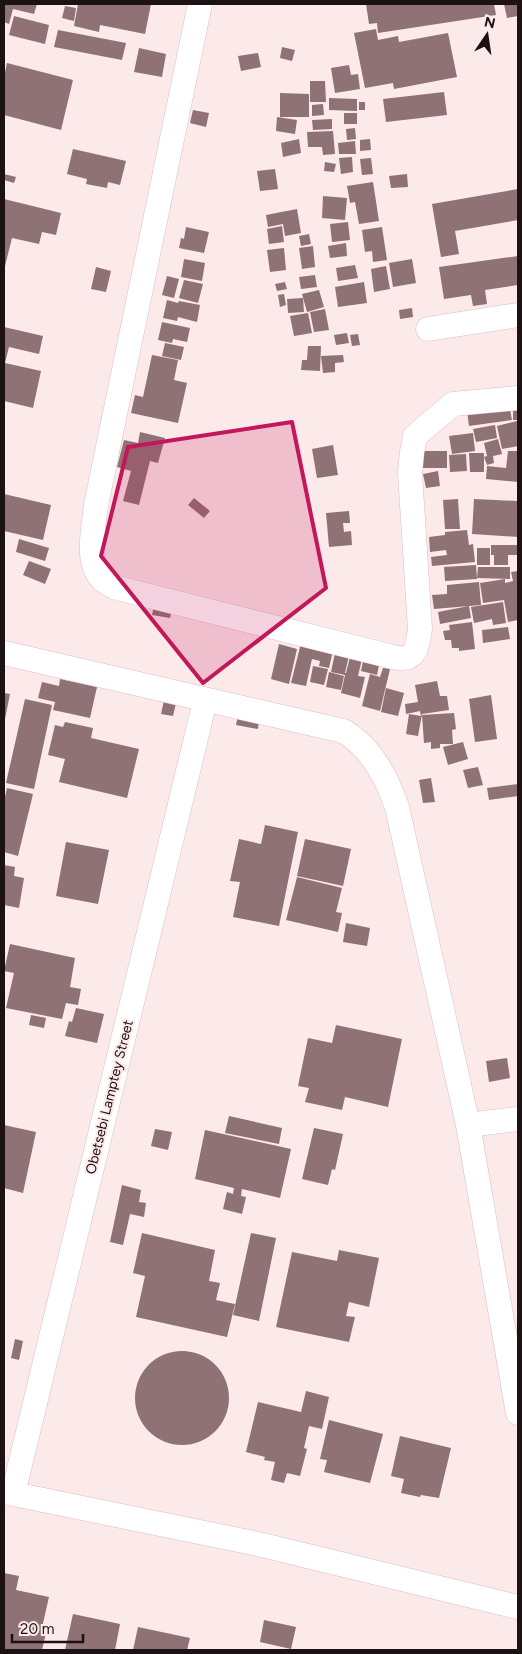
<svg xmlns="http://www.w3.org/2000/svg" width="522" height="1654" font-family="Figtree,sans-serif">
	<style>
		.building { fill: #8e7275 }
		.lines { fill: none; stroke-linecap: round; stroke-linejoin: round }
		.minor-casing { stroke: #dcbec0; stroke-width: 25 }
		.minor { stroke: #fff; stroke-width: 24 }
		.marked { fill: #c2185b; fill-opacity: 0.2; stroke: #c2185b; stroke-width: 4; stroke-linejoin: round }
		.labels { text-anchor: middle; stroke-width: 4; stroke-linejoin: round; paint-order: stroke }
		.street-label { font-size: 14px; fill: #1c1213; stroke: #fce9ea }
	</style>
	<rect width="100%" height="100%" fill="#fce9ea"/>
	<path class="building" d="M4,4H37L34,14L13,9L9,24L4,22Z
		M78,4H151L145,34L100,25L99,32L74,26Z
		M366,4H494L496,15L378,33L377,23L369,24Z
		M504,4H518V16L507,18Z
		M65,6L76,8L74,21L62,18Z
		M14,16L49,25L45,44L9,35Z
		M376,29L378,40L398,36L399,42L448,33L457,77L394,89L393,83L365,88L354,33Z
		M58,30L126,43L122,60L54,47Z
		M282,47L295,50L292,61L280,58Z
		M139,48L166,54L162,77L134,72Z
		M258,53L261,67L241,71L238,56Z
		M7,63L73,80L61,130L4,115V77Z
		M349,65L351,75L358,74L360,89L335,93L331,68Z
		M310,81H325L326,102H310Z
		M444,92L447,115L386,122L383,99Z
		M280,93L309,94V117H280Z
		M329,98L357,99V111L329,110Z
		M359,102H365V110H359Z
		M323,104L324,115L312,116V105Z
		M193,110L209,113L206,127L190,123Z
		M344,113H357V124H344Z
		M277,117L297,120L295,134L276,131Z
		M332,119V129L313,130L312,120Z
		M355,128L356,139L347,140L346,129Z
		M333,131L335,154L323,155L322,147H308L307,132Z
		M299,139L301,153L283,157L281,143Z
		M370,139L371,150L360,151V140Z
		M355,141L356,154H339L338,143Z
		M73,149L126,161L120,185L108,182L107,188L86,184L87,179L67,174Z
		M352,157L353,172L341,174L339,158Z
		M371,158L373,174L362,175L360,159Z
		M325,162L336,164L334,172L324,171Z
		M275,169L278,189L260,191L257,171Z
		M4,174L16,177L14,183L4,180Z
		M407,174L408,187L391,188L389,176Z
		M373,182L379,221L359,224L355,202L350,203L347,186Z
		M518,189V220L455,231L459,254L441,257L432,204Z
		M323,196L347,198L345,220L322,218Z
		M4,199L61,213L56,235L42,232L39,244L12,238L5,266L4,265Z
		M297,209L301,233L285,236L283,224L268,227L266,215Z
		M348,222L350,240L332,242L330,224Z
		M282,226L284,242L269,244L267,229Z
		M186,227L209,232L204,253L179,248L181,238L184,239Z
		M382,227L387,260L373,262L372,251L365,252L362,230Z
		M309,234L311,244L301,246L299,236Z
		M346,243L347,256L330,258L328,246Z
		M313,246L315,267L302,269L299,248Z
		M284,248L286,270L270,272L267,250Z
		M518,256V285L485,290L487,304L473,306L471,295L444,299L439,267Z
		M184,259L205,263L202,281L181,277Z
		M412,259L416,283L393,287L389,263Z
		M355,265L358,278L338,281L336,268Z
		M386,266L390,289L374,292L371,269Z
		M96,267L111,271L106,292L91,289Z
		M315,275L317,287L301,289L299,277Z
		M167,276L179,279L174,298L162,295Z
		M184,280L203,284L198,303L179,298Z
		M285,282L287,289L277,291L275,284Z
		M364,282L367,303L338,307L335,287Z
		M319,290L324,307L307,312L302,294Z
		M284,294L286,305L280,307L278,295Z
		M303,298L304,312L288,313L287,299Z
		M167,300L178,303L179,301L200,305L197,322L178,317L177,321L163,318Z
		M412,308L413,317L400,319L399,310Z
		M325,309L329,330L314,332L310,312Z
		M308,313L312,333L294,336L290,316Z
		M162,322L190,328L187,342L173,339L172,343L158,340Z
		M4,327L43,336L39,354L9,347L5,363L41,371L33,408L4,401Z
		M347,333L349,343L336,345L334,335Z
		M358,334L360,345L352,346L350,335Z
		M165,343L184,347L181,360L162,356Z
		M308,346H321L320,371L301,370L302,360H307Z
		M152,355L178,360L174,380L187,383L178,423L131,413L135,395L143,397Z
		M343,355L344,362L335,363V372L323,373L321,356Z
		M509,404L512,420L469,426L467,411Z
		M513,405H518V420H513Z
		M517,421L518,446L502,449L497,426Z
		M495,425L497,438L476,442L473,429Z
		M140,432L165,438L158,463L150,461L139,505L123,501L131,471L117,467L124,440L138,443Z
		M473,433L475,451L452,454L449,436Z
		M498,439L502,454L493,456L494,463L487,465L484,457L487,456L484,443Z
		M333,445L338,475L317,478L312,449Z
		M421,451H447V468H421Z
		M508,451H518V482L486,479L487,466L506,468Z
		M469,453H484V472H470Z
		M466,454L467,471L450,472L449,455Z
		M438,471L440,486L426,488L423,474Z
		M4,494L51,505L43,540L4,531Z
		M194,498L210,511L204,518L188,505Z
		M458,499L460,529H445L443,500Z
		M474,499L518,501V537L472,534Z
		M349,511L350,523H343L344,532L351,531L352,545L329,547L326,513Z
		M467,530L469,545L473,544L475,562L432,566L431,557L447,555L446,550L430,552L429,537L445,535V532Z
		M19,539L49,548L45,561L16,552Z
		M491,545H517V555H508V565H494V555H491Z
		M477,548H490V565H477Z
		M29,561L51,569L45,584L23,575Z
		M476,565L477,579L445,581L444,567Z
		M478,567H510V579L477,578Z
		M518,571V620L508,622L504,600L483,603L480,583L505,579V583L513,581L511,572Z
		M479,582L481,605L434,609L432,595L447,594V585Z
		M155,600L173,605L170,618L152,615Z
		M503,602L506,623L493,625L492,619L474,623L471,607Z
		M469,606L471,618L440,624L438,612Z
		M472,622L475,649L459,651V648H452L451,640H445L443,631L450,630L449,625Z
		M508,627L510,639L483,643L482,630Z
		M302,639L334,646L329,668L319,666L320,661L312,659L306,686L291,683Z
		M279,644L297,649L289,684L271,679Z
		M336,648L350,651L345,673H346L351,653L363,655L358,676L365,677L360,698L341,693L345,675L331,672Z
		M364,656L380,660L377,675L361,671Z
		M313,666L328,669L324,685L310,682Z
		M383,668L390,669L380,711L362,706L370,674L380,677Z
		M329,672L344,676L341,690L326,687Z
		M60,679L97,687L90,718L53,710L55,702L38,698L42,682L59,686Z
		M437,681L440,696H447L449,710L422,714L418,736L406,734L409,714L421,716L420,711L406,714L405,704L418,702L415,685Z
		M386,688L404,693L398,716L381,712Z
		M4,693L10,694L5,719H4Z
		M491,695L497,739L475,742L469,699Z
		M165,696L177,699L173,716L161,714Z
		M25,699L52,705L34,789L6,783Z
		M454,713L456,729L452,730L453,744H440V748L431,749V742L424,743L422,715Z
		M238,715L259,719L258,729L236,725Z
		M65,722L93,728L91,738L139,749L127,798L59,782L65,759L48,755L55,725L63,727Z
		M463,742L468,759L448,765L443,747Z
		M478,767L483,785L468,788L463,770Z
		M431,778L435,802L423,803L419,780Z
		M518,784V796L489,800L487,788Z
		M7,788L33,794L18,856L4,852V801Z
		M265,825L298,832L279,926L233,917L240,882L230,881L239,839L261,844Z
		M305,839L351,849L343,886L297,876Z
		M66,842L109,850L98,904L56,896Z
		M4,865L15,867L14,876L24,878L19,908L4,905Z
		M297,877L342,888L336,912L342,913L338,932L286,920Z
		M346,923L370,928L367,946L343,942Z
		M10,944L75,958L70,987L81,989L78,1005L66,1003L62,1019L6,1008L14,973L4,971Z
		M76,1008L104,1014L97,1043L65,1036L69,1021L72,1022Z
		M31,1015L46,1018L44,1028L29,1025Z
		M336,1025L402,1039L388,1107L345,1097L342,1110L305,1102L309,1088L298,1086L308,1038L332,1043Z
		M507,1058L510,1078L489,1082L486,1061Z
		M229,1116L282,1128L279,1144L225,1133Z
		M4,1125L36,1132L23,1193L4,1188Z
		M314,1128L343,1134L335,1170L332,1169L328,1185L302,1179Z
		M155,1129L172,1132L168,1150L151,1146Z
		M205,1130L291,1149L280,1198L242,1189L241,1196L246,1197L242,1214L223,1209L227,1192L233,1194L234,1188L195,1179Z
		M122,1185L141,1190L139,1202L146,1203L144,1217L130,1214L123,1245L110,1242Z
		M142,1233L215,1250L209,1281L220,1283L216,1300L235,1304L227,1337L136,1317L145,1276L133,1273Z
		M251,1233L276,1238L259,1321L233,1315Z
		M339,1250L379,1258L369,1307L349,1302L346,1316L355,1317L349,1342L276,1327L292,1252L337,1261Z
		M15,1339L23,1341L19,1360L11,1358Z
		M135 1398a47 47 0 1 1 94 0a47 47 0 1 1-94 0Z
		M306,1391L329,1397L322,1429L309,1426L304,1448L307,1449L300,1476L287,1473L284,1483L271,1480L275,1462L264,1460L265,1457L246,1452L258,1402L301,1412Z
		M329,1420L383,1434L370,1483L324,1472L327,1460L320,1459Z
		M400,1436L451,1448L439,1498L421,1495L420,1497L401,1493L404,1479L391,1476Z
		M4,1573L19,1576L16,1590L49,1597L41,1632L46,1633L42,1650H4Z
		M73,1614L120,1624L115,1650H65Z
		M264,1620L296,1627L291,1649L260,1642Z
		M138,1627L190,1638L187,1650H133Z"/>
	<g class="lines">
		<g class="minor-casing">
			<path id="minor" d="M200,4L96,505C94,528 84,563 104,581C107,583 111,585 114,587L393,657C416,662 417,648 420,629L410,473L412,452L415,436L453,404L518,398
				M428,329L518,315
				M4,653L343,731C370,746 387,778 397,807L468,1125L518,1413
				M468,1125L518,1119
				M4,1492L258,1544L518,1607
				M13,1494L205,701"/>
		</g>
		<use href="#minor" class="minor"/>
	</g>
	<path class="marked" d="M292,422L326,588L203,683L101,556L128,447Z"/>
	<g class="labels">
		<g class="street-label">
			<text transform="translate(109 1097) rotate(-76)" y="5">Obetsebi Lamptey Street</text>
		</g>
	</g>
	<rect width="522" height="1654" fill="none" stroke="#1c1213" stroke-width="10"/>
	<g transform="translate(487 35) rotate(13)" stroke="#fce9ea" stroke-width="4" paint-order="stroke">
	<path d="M0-4L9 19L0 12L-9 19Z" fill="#1c1213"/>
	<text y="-8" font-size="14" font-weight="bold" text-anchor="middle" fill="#1c1213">N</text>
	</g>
	<path d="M12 1634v8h71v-8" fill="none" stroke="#1c1213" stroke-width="2.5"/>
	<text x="20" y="1634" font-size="15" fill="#1c1213" stroke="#fce9ea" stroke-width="4" paint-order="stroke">20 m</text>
</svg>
